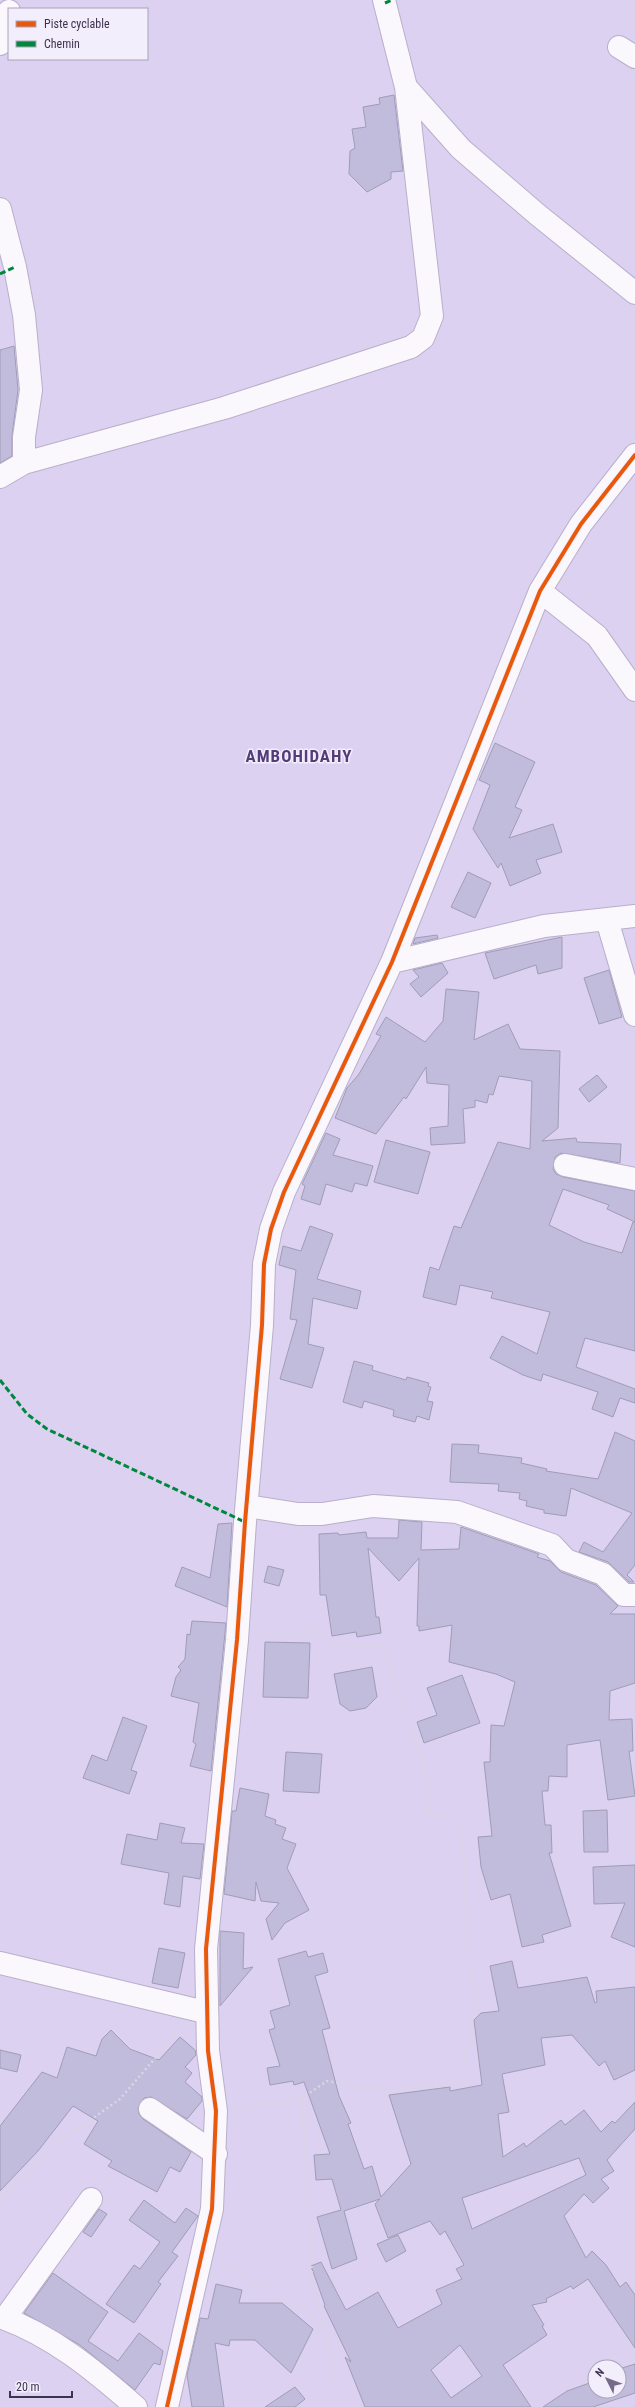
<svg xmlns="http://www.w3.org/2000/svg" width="635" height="2407" font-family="'Roboto Condensed',sans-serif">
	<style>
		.building { fill: #c1bcdc; stroke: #a09cb6; fill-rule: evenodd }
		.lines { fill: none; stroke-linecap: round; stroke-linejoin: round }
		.minor-casing { stroke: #b9afca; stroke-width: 24 }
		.path { stroke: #dad6e1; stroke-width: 2.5; stroke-dasharray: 2 3; stroke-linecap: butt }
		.minor { stroke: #faf8fd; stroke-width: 22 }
		.quiet { stroke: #00873e; stroke-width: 3; stroke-dasharray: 6 3; stroke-linecap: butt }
		.cycleway-casing { stroke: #f2eefc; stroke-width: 6 }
		.cycleway { stroke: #e8590c; stroke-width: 4 }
		.labels { text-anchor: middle; stroke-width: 3; stroke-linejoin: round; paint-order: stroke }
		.district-label { font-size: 17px; font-weight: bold; letter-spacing: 1px; fill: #543c78; stroke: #f2eefc }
	</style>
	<rect width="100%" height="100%" fill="#dcd1f0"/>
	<path class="building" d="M394,95L403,171L391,172V179L367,192L349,174L350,151L355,148L352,129L366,127L363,107L380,104L379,98Z
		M14,346L18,390L12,435V456L0,463V350Z
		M495,743L535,762L515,807L522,810L509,838L553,824L562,852L536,860L541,873L510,886L501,863L498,868L473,829L490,785L479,780Z
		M468,872L491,883L475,918L451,907Z
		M437,935L438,938L413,944L415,938Z
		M562,937V968L538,974L536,965L494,979L485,953Z
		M442,963L448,973L421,997L410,984L419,977L413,970Z
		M609,970L622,1017L599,1024L584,978Z
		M446,989L479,992L474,1040L508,1024L520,1049L560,1051L558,1128L542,1141L576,1138L577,1142L621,1144L620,1163L561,1153L555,1157L553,1169L556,1174L563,1177L635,1191V1222L607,1209L609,1205L563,1189L549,1225L584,1242L622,1253L633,1222H635V1351L585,1338L576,1367L635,1389V1403L620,1398L613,1417L592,1409L598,1392L543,1374L541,1381L523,1375L490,1358L502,1336L537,1354L550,1312L491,1298L493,1292L460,1285L456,1305L423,1297L430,1267L439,1270L454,1226L461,1228L498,1142L530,1149L532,1081L499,1076L493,1095L489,1094L487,1103L475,1100V1107L463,1109L465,1143L431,1145L430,1128L448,1126L449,1085L427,1083L426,1067L406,1099L404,1097L376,1134L335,1118L347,1088L359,1074L381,1036L376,1034L386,1017L425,1042L443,1021Z
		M597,1075L607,1087L589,1102L579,1089Z
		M326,1133L340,1139L333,1155L373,1166L367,1186L355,1183L352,1192L326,1184L320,1205L301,1199L305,1186L302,1184Z
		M386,1140L430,1152L418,1194L374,1182Z
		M310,1226L333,1234L317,1279L361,1291L357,1309L313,1298L308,1344L324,1348L312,1388L280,1379L297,1320L290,1319L296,1270L279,1265L283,1246L301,1251Z
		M354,1361L373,1366L372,1370L406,1380L407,1377L429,1383L428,1386L431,1387L427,1401L433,1402L429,1420L417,1416L415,1422L393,1416L394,1410L364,1401L362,1408L343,1402Z
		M615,1432L635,1441V1565L627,1575L634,1582H629L608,1562L579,1552L584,1542L603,1552L632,1513L571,1488L566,1516L544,1513V1510L526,1506L527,1501L519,1499L520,1493L498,1491L499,1484L450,1482L452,1444L479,1445L478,1453L522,1458L521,1463L547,1469L546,1471L598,1479Z
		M399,1520L422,1522L421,1550L459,1549L461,1527L539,1554L537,1557L550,1561L561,1572L596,1585L618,1606L610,1614H635V1683L610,1691L609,1720L632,1719L633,1751H629L635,1796L608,1800L600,1740L567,1745V1777L549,1776L548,1791H542L545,1825H551L552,1853H549L571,1926L542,1935L544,1942L522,1947L510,1894L491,1900L481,1867L478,1837L492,1836L484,1762H490L491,1725L504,1726L515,1682L496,1674L449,1662L452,1625L419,1631V1626H417L419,1558L399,1581L368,1548L376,1617H379L381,1633L357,1637L356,1632L332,1636L326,1595H320L319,1534L338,1533L339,1535L366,1532L367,1538H398Z
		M232,1523L227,1607L175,1586L182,1567L210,1578L218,1524Z
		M268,1566L284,1570L279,1586L264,1582Z
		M192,1621L226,1623L211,1771L190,1766L196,1744L193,1742L199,1703L171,1696L176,1677L181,1670L178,1667L185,1659L187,1634L190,1635Z
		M265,1642L310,1643L308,1698L263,1697Z
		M372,1667L377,1697L366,1708L350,1711L340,1704L334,1674Z
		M462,1675L480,1723L424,1743L417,1722L437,1715L427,1688Z
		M123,1717L147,1726L131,1770L137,1772L129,1794L83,1778L92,1755L107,1761Z
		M286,1752L322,1754L319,1793L283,1791Z
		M240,1788L269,1794L265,1816L276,1820L275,1824L286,1828L282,1839L296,1844L287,1868L309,1910L285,1923L272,1940L266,1919L279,1903L261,1901L256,1882L255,1901L224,1894L232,1811H236Z
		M607,1810L608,1852H584L583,1811Z
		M160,1823L185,1828L181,1843L204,1844L200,1879L183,1876L180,1907L164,1904L169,1873L121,1864L127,1834L157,1840Z
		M635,1865V1947L611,1937L625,1903L594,1904L593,1867Z
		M220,1931L244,1933L243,1969L253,1967L220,2006Z
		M159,1948L185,1953L178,1988L152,1983Z
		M306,1951L308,1957L323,1953L328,1972L315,1976L330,2028L322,2030L339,2096L351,2123L348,2124L364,2169L372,2166L381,2197L411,2164L389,2095L450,2087V2091L482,2085L474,2020L481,2013L499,2011L490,1966L512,1961L518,1988L587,1977L595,2003L597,2002L596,1991L635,1987V2070L614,2080L605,2061L599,2066L572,2035L541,2038L545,2065L502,2074L509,2112L498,2114L503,2157L524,2143L526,2147L561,2120L565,2125L584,2110L601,2132L612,2121L615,2123L635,2102V2129L607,2160L614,2171L601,2179L609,2188L593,2203L584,2194L564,2216L586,2258L592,2251L606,2265L620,2287L626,2282L635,2295V2348L588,2279L573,2289L571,2286L546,2299L547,2302L532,2305L544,2325L542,2326L547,2335L503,2365L531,2407H365L345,2357L351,2362L324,2306L325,2305L311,2266L321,2262L346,2310L378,2292L398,2328L442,2304L436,2290L462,2279L456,2269L464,2265L445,2231L440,2235L430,2221L388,2238L375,2204L380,2199L344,2211L357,2259L332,2269L317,2217L341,2210L332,2179L316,2180L314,2155L330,2154L304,2082L294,2085L293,2081L270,2085L267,2068L280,2066L269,2030L275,2028L270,2011L290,2005L278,1959ZM579,2158L586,2175L472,2229L462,2198ZM460,2345L482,2376L451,2398L431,2370Z
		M111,2030L130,2049L159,2060L180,2037L195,2050L196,2055L185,2067L192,2073L185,2082L202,2097V2101L187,2119L151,2097L144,2098L138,2108L139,2114L143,2119L191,2152L180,2172L170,2167L157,2192L108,2166L112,2161L84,2144L98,2121L73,2106L38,2151L0,2191V2126L42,2072L57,2078L67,2047L96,2056L102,2039Z
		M0,2050L21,2055L17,2072L0,2068Z
		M144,2200L175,2223L186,2208L198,2216L172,2252L178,2256L158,2282L161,2284L134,2323L106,2304L134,2265L140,2269L160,2242L129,2220Z
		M99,2209L107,2214L91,2237L83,2232Z
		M398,2235L406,2251L386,2262L377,2244Z
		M53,2273L108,2312L88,2341L118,2361L139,2333L163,2351L160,2365L154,2363L135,2390L80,2345L24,2313Z
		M216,2284L242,2290L239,2303H282L313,2329L291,2373L255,2340H230L229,2346L215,2343L224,2407H192L187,2375L200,2318L208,2319Z
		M635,2364V2393L593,2407H543L567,2391L595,2381V2391H619V2369Z
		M295,2387L305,2399L295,2407H265Z"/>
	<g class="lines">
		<g class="minor-casing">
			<path id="minor" d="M0,44L9,11
				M619,47L635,57
				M406,87L461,149L538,215L635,293
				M0,209L15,267L24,315L31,390L24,437V463
				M0,477L24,463L224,408L411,347L423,338L432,316L406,87L384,0
				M540,591L597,636L635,690
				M607,920L635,1015
				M392,962L544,926L635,916
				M565,1165L635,1179
				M247,1506L298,1514H322L373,1506L457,1512L552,1545L566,1560L603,1574L624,1595H635
				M0,1963L205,2012
				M150,2109L216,2154
				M0,2317C52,2335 95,2371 136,2407
				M5,2318L91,2199
				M167,2407L212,2209L216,2111L208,2051L206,1949L237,1640L245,1522L262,1325L264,1264L271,1229L284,1192L392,962L540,591L581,524L635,455"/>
		</g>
		<path class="path" d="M258,1634L315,1631L331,1645L384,1646L425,1764L430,1816H457L466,1863L464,1893L469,1929L466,1946L480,2005L470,2017L472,2044L465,2051L471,2081L388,2091L327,2081L302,2098
			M236,2108L302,2098L312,2276L334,2375L355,2407
			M0,2199L58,2143L120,2099L182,2027
			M222,2263L322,2323"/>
		<use href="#minor" class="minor"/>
		<path class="quiet" d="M385,3L392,0
			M0,274L15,267
			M0,1380L27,1414L47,1429L245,1522"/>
		<g class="cycleway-casing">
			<path id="cycleway" d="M167,2407L212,2209L216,2111L208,2051L206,1949L237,1640L245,1522L262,1325L264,1264L271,1229L284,1192L392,962L540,591L581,524L635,455"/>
		</g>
		<use href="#cycleway" class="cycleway"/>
	</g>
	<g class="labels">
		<g class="district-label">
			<text x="299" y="762">AMBOHIDAHY</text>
		</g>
	</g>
	<rect x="8" y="8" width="140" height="52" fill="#f2eefc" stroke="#aaa3b7"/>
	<rect x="16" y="21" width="20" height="6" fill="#e8590c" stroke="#aaa3b7"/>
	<text x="44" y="28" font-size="12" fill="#3d334f">Piste cyclable</text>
	<rect x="16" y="41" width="20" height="6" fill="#00873e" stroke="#aaa3b7"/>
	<text x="44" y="48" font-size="12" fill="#3d334f">Chemin</text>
	<g transform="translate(607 2379) rotate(312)"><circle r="19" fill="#f2eefc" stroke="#aaa3b7"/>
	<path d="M0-3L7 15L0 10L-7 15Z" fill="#756a87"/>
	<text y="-6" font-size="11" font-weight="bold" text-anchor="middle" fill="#3d334f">N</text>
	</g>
	<path d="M10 2391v6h62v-6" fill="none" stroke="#3d334f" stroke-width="2"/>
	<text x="16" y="2391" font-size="12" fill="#3d334f" stroke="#f2eefc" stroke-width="3" paint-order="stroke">20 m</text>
</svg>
